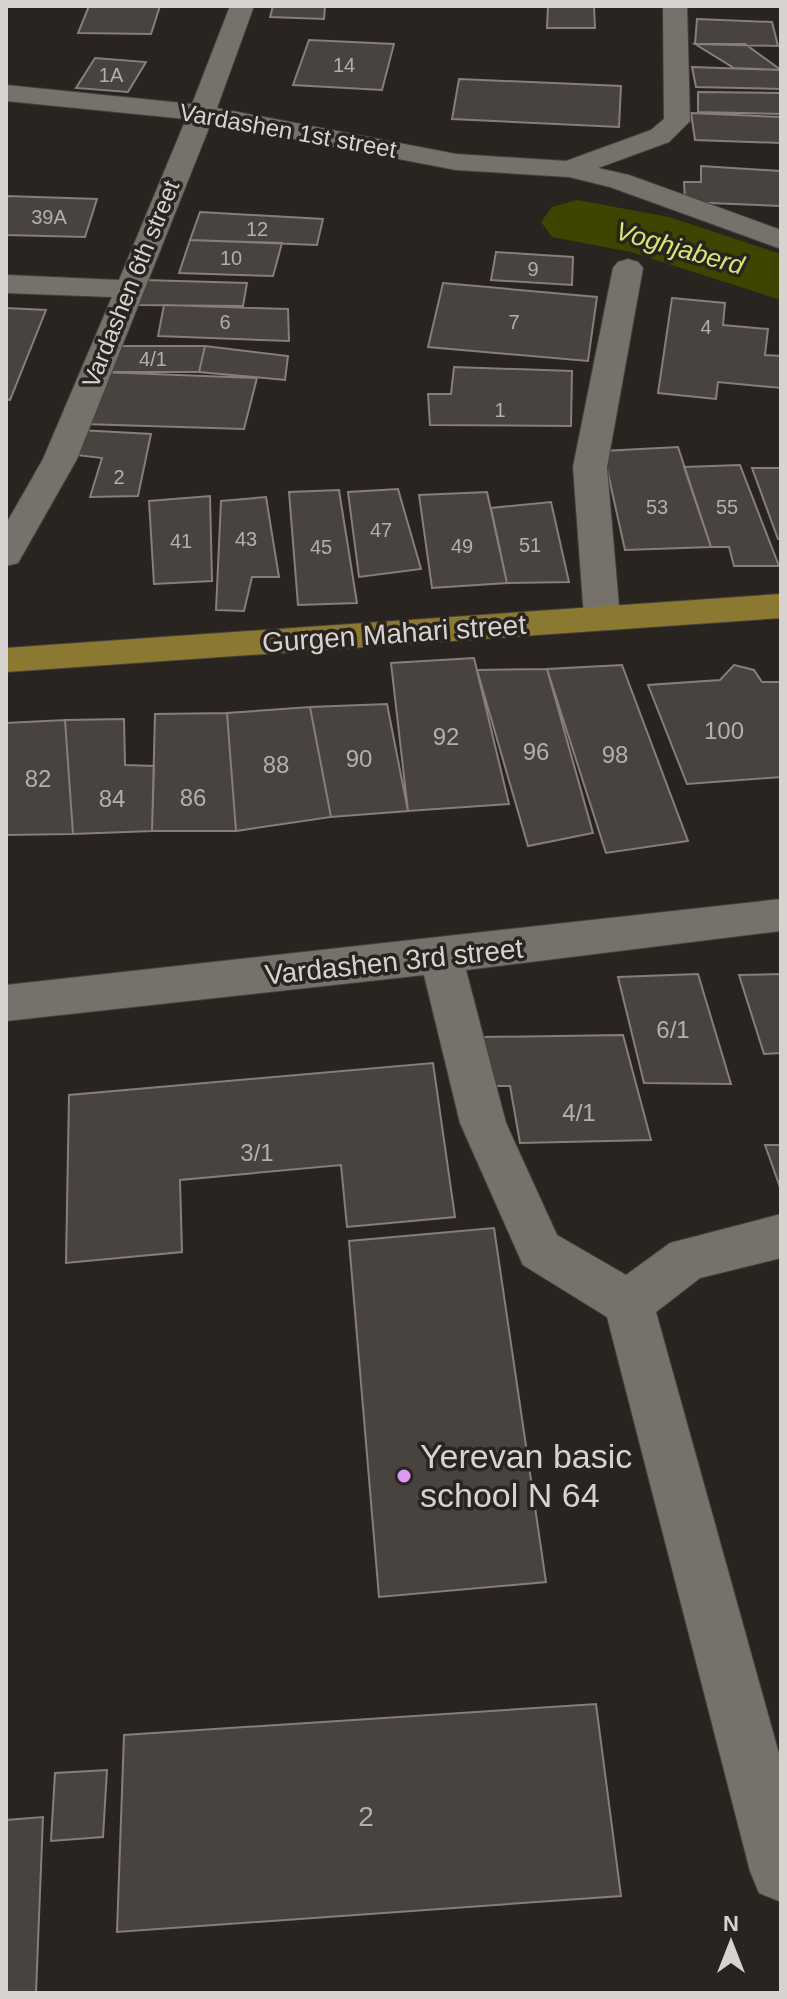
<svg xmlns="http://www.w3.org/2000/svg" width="787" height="1999" font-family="Helvetica,sans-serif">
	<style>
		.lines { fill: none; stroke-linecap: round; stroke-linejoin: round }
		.river { fill: #3e4500; fill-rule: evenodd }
		.building { fill: #494340; stroke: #867e7b; stroke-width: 2 }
		.minor-casing { stroke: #44413d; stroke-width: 2 }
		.major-casing { stroke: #44413d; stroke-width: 2 }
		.minor { fill: #77716c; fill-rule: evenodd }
		.major { fill: #8c7931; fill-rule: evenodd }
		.poi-dot { fill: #dc99f4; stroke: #292420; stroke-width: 3 }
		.labels { text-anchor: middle; stroke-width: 7; stroke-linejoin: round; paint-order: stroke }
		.far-number-label { font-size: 20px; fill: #b3afac }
		.far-street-label { font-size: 24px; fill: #d6d3d0; stroke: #292420 }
		.number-label { font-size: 24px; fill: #b3afac }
		.far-water-label { font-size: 26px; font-style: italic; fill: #d6e676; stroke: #292420 }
		.street-label { font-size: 28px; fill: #d6d3d0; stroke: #292420 }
		.near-number-label { font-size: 28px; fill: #b3afac }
		.near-poi-label { font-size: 34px; fill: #d6d3d0; stroke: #292420; text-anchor: start }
	</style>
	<rect width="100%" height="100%" fill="#292420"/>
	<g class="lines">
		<path class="river" d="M577,200L669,217L781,254V300L631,252L552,237L541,222L552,207Z"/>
	</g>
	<path class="building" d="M89,6H160L151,34L78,33Z
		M273,6H325L324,19L270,17Z
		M548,6H594L595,28H547Z
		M697,19L772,22L778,46L695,44Z
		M309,40L394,44L382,90L293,85Z
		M695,44H745L781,70L734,68Z
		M95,58L146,62L128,92L76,88Z
		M692,67L781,70V89L696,87Z
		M459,79L621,86L619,127L452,119Z
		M698,92L781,93V114L698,112Z
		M691,113L780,117L781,143L695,140Z
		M701,166L780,171L781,206L685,202L684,182H701Z
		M6,196L97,199L85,237L6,235Z
		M200,212L323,219L317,245L190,240Z
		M190,240L282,243L273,276L179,273Z
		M496,252L573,257L572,285L491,280Z
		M144,280L247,283L243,306L137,305Z
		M443,283L597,297L588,361L428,347Z
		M672,298L725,303L723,325L768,329L765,355L781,356V388L718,382L716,399L658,393Z
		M164,305L288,309L289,341L158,336Z
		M6,308L46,310L10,400L6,399Z
		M109,346H205L199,372H100Z
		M205,346L288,356L285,380L199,372Z
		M454,367L572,371L571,426L430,425L428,394H451Z
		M100,372L257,378L244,429L83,424Z
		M79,430L151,434L138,496L90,497L102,458L68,454Z
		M678,447L711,547L625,550L603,451Z
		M740,465L779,566H734L729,547H711L684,467Z
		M752,468H781V539H778Z
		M398,489L421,569L359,577L348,492Z
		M339,490L357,603L298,605L289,492Z
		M487,492L507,583L432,588L419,495Z
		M210,496L212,581L154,584L149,501Z
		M266,497L279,577H252L244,611L216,610L221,501Z
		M551,502L569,582L507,583L491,508Z
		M474,658L509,804L408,811L391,663Z
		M622,665L688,841L606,853L547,669Z
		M734,665L754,670L762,682H781V777L687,784L648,685L720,680Z
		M547,669L593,833L528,846L477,670Z
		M387,704L408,811L331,817L310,707Z
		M310,707L331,817L236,831L227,713Z
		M227,713L236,831H152L155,714Z
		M124,719L125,765L154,766L152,831L73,834L65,720Z
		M65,720L73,834L6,835V723Z
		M698,974L731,1084L644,1083L618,977Z
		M781,974V1053L764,1054L739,975Z
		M623,1035L651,1140L520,1143L510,1086H494L482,1037Z
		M433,1063L455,1217L347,1227L341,1165L180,1180L182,1252L66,1263L69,1095Z
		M765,1145H781V1190Z
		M494,1228L546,1582L379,1597L349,1241Z
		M596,1704L621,1896L117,1932L124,1735Z
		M107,1770L103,1837L51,1841L55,1773Z
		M43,1817L36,1993H6V1820Z"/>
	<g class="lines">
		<g class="minor-casing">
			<path id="minor" d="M230,6H254L217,108L456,154L566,161L651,130L664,119L663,6H687L690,121L669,142L598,168L629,175L781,230V249L610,187L569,177L456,170L211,123L77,459L18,563L6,566V524L43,459L112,297L6,293V275L119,280L186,119L6,101V85L192,104Z
				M628,259L638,262L643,268L607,467L620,618L615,626L602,630L589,626L584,618L573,467L613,268L618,262Z
				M781,899V931L466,970L506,1123L557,1235L626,1275L670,1243L781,1214V1258L700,1278L656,1312L781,1761V1902L759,1893L750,1871L607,1317L523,1265L460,1123L424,975L6,1021V985Z"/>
		</g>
		<g class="major-casing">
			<path id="major" d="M781,594V618L6,672V648Z"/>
		</g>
		<use href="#minor" class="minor"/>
		<use href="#major" class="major"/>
	</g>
	<circle class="poi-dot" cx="404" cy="1476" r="8"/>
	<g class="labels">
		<g class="far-number-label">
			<text x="344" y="72">14</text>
			<text x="111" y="82">1A</text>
			<text x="49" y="224">39A</text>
			<text x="257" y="236">12</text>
			<text x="231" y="265">10</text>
			<text x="533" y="276">9</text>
			<text x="225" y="329">6</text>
			<text x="514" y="329">7</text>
			<text x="706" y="334">4</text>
			<text x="153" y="366">4/1</text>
			<text x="500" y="417">1</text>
			<text x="119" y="484">2</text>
			<text x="657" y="514">53</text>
			<text x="727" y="514">55</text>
			<text x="381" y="537">47</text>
			<text x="246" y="546">43</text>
			<text x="181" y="548">41</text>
			<text x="530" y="552">51</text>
			<text x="462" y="553">49</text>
			<text x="321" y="554">45</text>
		</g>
		<g class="far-street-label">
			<text transform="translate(288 131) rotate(10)" y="8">Vardashen 1st street</text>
			<text transform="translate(131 284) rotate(-68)" y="8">Vardashen 6th street</text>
		</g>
		<g class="number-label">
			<text x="724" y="739">100</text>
			<text x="446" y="745">92</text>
			<text x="536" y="760">96</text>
			<text x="615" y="763">98</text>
			<text x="359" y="767">90</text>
			<text x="276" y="773">88</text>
			<text x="38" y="787">82</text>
			<text x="193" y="806">86</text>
			<text x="112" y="807">84</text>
			<text x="673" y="1038">6/1</text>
			<text x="579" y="1121">4/1</text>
			<text x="257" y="1161">3/1</text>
		</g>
		<g class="far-water-label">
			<text transform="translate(680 248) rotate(16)" y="9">Voghjaberd</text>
		</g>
		<g class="street-label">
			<text transform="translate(394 633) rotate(-4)" y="10">Gurgen Mahari street</text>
			<text transform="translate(394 961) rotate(-6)" y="10">Vardashen 3rd street</text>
		</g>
		<g class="near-number-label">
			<text x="366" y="1826">2</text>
		</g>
		<g class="near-poi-label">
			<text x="420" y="1468">Yerevan basic<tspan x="420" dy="39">school N 64</tspan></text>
		</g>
	</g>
	<rect width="787" height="1999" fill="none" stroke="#d6d3d0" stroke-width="16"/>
	<g transform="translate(731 1943)" stroke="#292420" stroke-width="6" paint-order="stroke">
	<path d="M0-6L14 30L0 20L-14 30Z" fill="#d6d3d0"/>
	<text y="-12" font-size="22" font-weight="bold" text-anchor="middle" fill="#d6d3d0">N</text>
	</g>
</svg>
